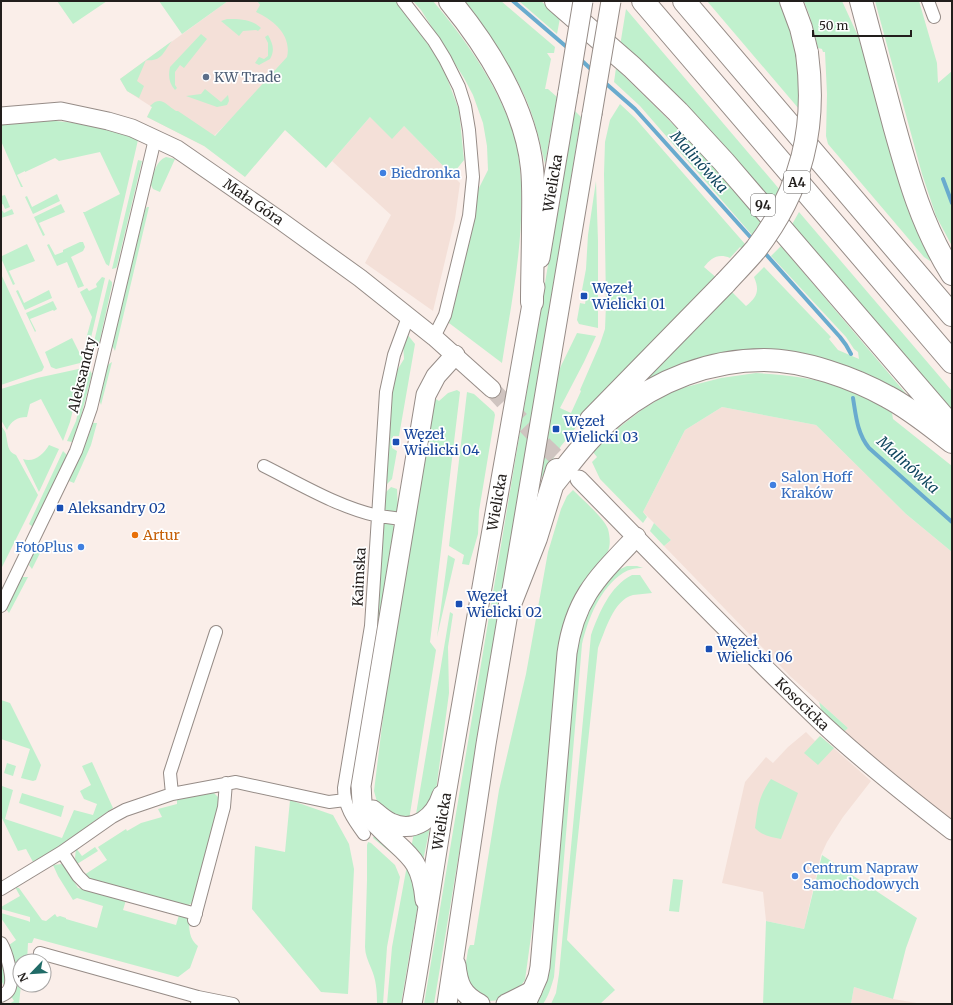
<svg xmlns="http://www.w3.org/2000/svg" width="953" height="1005" font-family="Merriweather,serif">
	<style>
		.built { fill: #f4e0d8 }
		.green { fill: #c0f0cd }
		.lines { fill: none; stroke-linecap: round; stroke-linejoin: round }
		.stream { stroke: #69abce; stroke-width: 4 }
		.secondary-tunnel { stroke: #cfc4c0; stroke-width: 17; stroke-dasharray: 17 8; stroke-linecap: butt }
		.street-casing { stroke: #968c87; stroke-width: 14 }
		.secondary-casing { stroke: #968c87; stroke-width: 19 }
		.primary-casing { stroke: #968c87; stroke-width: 21 }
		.highway-casing { stroke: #968c87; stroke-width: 24 }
		.street { stroke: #fff; stroke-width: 12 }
		.secondary { stroke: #fff; stroke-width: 17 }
		.primary { stroke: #fff; stroke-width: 19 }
		.highway { stroke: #fff; stroke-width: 22 }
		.primary-bridge-casing { stroke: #968c87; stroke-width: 21; stroke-linecap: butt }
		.highway-bridge-casing { stroke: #968c87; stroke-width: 24; stroke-linecap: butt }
		.primary-bridge { stroke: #fff; stroke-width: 19 }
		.highway-bridge { stroke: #fff; stroke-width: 22 }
		.service-dot { fill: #5c6f8a; stroke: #fff; stroke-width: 1.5 }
		.shop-dot { fill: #3f7fe0; stroke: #fff; stroke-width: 1.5 }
		.transit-dot { fill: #1a4fb4; stroke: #fff; stroke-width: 1.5 }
		.food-dot { fill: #e8710a; stroke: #fff; stroke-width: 1.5 }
		.labels { text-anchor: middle; stroke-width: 3.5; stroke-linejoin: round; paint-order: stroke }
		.shield { fill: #fff; stroke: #646260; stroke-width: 1 }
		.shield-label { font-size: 13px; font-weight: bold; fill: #221e1c }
		.service-label { font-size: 14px; fill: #4e5e75; stroke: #fff; text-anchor: start }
		.shop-label { font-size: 14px; fill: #366cbe; stroke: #fff; text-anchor: start }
		.street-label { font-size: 14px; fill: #221e1c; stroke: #fff }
		.transit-label { font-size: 14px; fill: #164399; stroke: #fff; text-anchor: start }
		.food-label { font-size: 14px; fill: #c56008; stroke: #fff; text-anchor: start }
		.water-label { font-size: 15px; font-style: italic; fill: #11475f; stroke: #fff }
	</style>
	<rect width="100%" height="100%" fill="#faeee9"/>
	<path class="built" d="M228,1H257L271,20L302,48L204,146L147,117L152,107L127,91L120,79Z
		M370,117L404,126L460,183L455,219L433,311L365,263L391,215L332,161Z
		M722,407L816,425L906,514L952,552V821L898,779L844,732L848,728L790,676L664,546L671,540L643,512L685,430Z
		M806,732L815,741L820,736L871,781L843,817L827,842L821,855L804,929L766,921L763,892L722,883L745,782L766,757L773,763L788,747Z
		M854,987L893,999L923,1004H851Z"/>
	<path class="green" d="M57,1H107L73,24Z
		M159,1H228L182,34Z
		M257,1H396L441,62L459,110L464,160L452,175L404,126L392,139L370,117L326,168L285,130L245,177L204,146L147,117L152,107L150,106C161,95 166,105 176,111H178L215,136L287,57C292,36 274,20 256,12L260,5Z
		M413,1H433C465,39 494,80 511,126C518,144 520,164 521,183C524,244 511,304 502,363L449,323L459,286L477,192L488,170L487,146L483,123L473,95L464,78L421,10Z
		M461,1H501L555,47L554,53H547L551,59L545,89H548L557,97L545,164C540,142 535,120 526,99C510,63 486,32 461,1Z
		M519,1H541L560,18L557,34Z
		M707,1H782L792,23L800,79L799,109Z
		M804,1H842L858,36L867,63L916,227L931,260L930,261L924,257L828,144L826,136L827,94L825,52H823L822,49L818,48L810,17Z
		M875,1H919L937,63L938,83L952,71V246L936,216L922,174Z
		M626,9L780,190L771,206L620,46Z
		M227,19C240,19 252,19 261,28L258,31L256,30L243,31L239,36L221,21Z
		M201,34L207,39L184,68L180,65L175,72V85L177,88L175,90C169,83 168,76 170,67Z
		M268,35C273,44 275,50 270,59L259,65L255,63L259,57L264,59L268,56V43L265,37Z
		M172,41C163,52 162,62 146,60L137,81L144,86L139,98L127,91L120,79Z
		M616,68L692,143L761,222L752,235L640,106L614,82Z
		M205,89L221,102L228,95L229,101L227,105L217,107L186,96L201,94Z
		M620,104L635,118L745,244L742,249L740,247L730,258C718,253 711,258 704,267L718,279L590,410L561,446L540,480L555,384L560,368L577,333L596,336L584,362L560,408L571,413L581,391L580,390L600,344L605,329L606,304L604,174L605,142L610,120Z
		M574,110L581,117L434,1004H424Z
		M41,120C75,122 106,126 138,140L109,266L106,264L83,212H85L120,194L100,152L59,161L55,158L25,172V171L17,175L23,187H21L1,141V123Z
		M166,157L175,159L160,192L153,189L150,183C154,173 156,161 166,157Z
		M138,160L142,161L117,266L116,268L112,269Z
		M596,181L598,241V328L579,324L577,320L580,303L585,304L587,292L582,290L586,269L588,235Z
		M57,194L60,201L33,214L25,197L27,196L32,207Z
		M5,195L10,207L5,209L3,204L1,205V196Z
		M61,204L65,212L39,223L45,235L43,236L34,217Z
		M147,207H149L115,351L112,345L145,210Z
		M1,209L4,213L12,209L14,214L1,218Z
		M799,212L952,391V419L790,228Z
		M80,242H83L85,247L83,251L71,257L84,286L78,288L67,262L57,266L47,245L49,244L55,255L63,252V250Z
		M27,244L35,261L9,271L15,284L13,285L1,258V254L2,256Z
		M781,246L919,409L812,357L636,388L732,292L746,306C757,297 760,291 754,277L764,267L831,337L829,339L838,350L859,359L858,352L854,349L846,337L771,256Z
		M1,274L44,367L42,371L1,385Z
		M102,277L105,278L90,342H87L86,339L92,317L80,292L87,288L89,291L97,287L96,284Z
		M109,279L112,282V285L99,344L96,347L93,346Z
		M18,290L24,303L49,290L52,298L25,310L16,291Z
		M53,301L57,309L54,311L53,310L30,319L36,331L35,332L26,313Z
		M407,334L415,344L399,436H393L392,448L397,451L392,479L383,488L393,377L404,359L403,342Z
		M72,338L84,362L56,369L51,367L45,352Z
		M112,362L101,405L99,399L106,368L109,364Z
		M88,367L92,374L79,424L72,442L67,441L76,421Z
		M83,368L70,422L63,441L41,399L30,404L27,417C17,417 11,421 7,430L1,420V389L37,378Z
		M756,373C786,375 817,378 845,388C862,394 877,404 892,413L893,419L952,466V552L906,514L816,425L722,407L685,430L643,512L647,517L643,523L600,479L592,462L597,457L593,452L617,429L643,409L674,390L721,378Z
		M457,390L460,392L430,642L436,650L409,820L397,819L377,802L374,791L395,620L432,408L436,399L439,401L448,393Z
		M467,392L474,394L494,412L495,415L479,511L478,534L469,565L462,564L464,555L449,546Z
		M93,423H97L91,445L74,483L69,481L83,450Z
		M1,426C3,428 6,432 6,435C8,443 7,452 16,455L38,495L1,569Z
		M49,445L59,449L39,492L23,459C34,463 44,454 49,445Z
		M63,451L67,455L33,527L29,524Z
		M391,487L397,489L398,511L394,514L386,512L382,507V496Z
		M573,490C582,499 604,518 608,529C610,537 611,546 607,553C603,561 594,567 589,574C572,596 563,621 558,648L536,900L525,980L518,990L501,1000L489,1001L478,998L464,975L468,950L470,945H474L499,790L526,674L548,552L561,509L567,496Z
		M385,522L392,524L395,528L353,783L401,861L373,838L374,836L365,827L351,803L349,787L381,525Z
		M654,523L671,540L664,546L650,531Z
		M39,552L40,553L32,569L29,565L34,553Z
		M448,555L455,559L437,637Z
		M627,566H637L643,568C636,568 629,569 623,573C600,588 588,619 582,644L554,977C551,987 549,995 543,1004H535C542,995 546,987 548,975L576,652L580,630L598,592L616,571Z
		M632,575H640L652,593C646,594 639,594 633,595C613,600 605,632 598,648L567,940L615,990L600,1004H551L556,993L559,974L591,635C599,613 610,586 632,575Z
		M22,577H28L9,613L6,609Z
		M450,612L453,614L448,647L449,693L435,798L415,820Z
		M1,700L10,703L41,765L36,780L33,781L21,778L30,749L1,739Z
		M819,702L848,728L844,732L822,712Z
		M820,736L834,748L818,765L804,753Z
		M92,762L113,808L58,847L33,862L26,849L18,851L1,816L2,786L13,790L5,819L62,838L74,810L93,815L97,804L84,799L80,791L91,785L82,766Z
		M7,763L16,766L13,776L4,773Z
		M771,779L798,793L781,839C772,837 762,836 755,828C758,808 758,797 771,779Z
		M207,792L214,793L219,798L220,804L195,899L192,903L187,906L88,879L84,875L107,860L98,847L126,829L127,831L141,823L162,817L158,809L177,804V800Z
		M22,793L64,806L61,817L19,803Z
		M290,800L333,815L349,844L354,869L348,994L321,992L252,909L255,846L285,852Z
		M430,827L423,861L411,849L414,832Z
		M368,842L371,843L395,865L400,877L387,947L383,1004H367L377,1003C377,990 376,979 371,968C368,961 365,954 365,947L367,880V845Z
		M95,847L98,851L77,864L75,858L76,848L82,856Z
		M822,855L917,918L906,948L893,999L854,987L851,1004H763L766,921L804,929Z
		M408,860L419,898L401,1004H387L392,947Z
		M62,864L68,871L78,888L126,900L123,910L176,925L179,915L189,918C189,929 189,939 198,946L190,968L178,977L34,938L32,943H28L27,961H20V985H21L19,1004H9L14,1001L11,996C22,981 13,962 9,945L16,940L1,918V913L28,921L30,922V917L1,909V907L20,896L15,887L19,888L42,920L46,921L55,914L57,917L60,916L66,918V919L97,928L103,906L77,898L73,900L58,876L53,865Z
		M673,879L683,880L679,912L669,911Z
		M3,965L6,977L5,988L1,980V966Z"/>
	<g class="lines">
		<path class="stream" d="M513,1L569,49
			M580,59L594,72
			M603,81L635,109L753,240
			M943,179L952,203
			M763,251L840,337L846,345L851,354
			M853,398C856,416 857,433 869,448L952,522"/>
		<path class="secondary-tunnel" d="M492,389L545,446L575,475"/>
		<g class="street-casing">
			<path id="street" d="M403,1L434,41L445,59L459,87L465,106L469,130L473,177L469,216L445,315L434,337
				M928,1L934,17
				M264,466C300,484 338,507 378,516C387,517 396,518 406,520
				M1,606L76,451L91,408L155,139
				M172,794L170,773L216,632
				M364,834C353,819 344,806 344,788L371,626L386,392L394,355L408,317
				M62,852L78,876L86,884L196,914
				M1,889L62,852L112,817L125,810L172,794L236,782L329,802L345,800
				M194,920L224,807L226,783
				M1,943C6,951 14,978 10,987C9,992 5,994 1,996
				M39,961L40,953L198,997L197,1004
				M198,997L233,1004"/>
		</g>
		<g class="secondary-casing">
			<g id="secondary">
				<path id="s1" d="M1,116L61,111L108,121L132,128L177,149L281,221L360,278L434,337L492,389"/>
				<path id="s2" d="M579,479C660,562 740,645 824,725C865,763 908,797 952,831"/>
			</g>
		</g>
		<g class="primary-casing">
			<g id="primary">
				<path id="s3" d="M540,258L568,92"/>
				<path d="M373,810C379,815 384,820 391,823C415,834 435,817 442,795"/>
				<path d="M425,900C421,856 406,855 379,827C374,822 367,817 364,811C361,803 362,794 361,786L426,395L436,376L455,355"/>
				<path d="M456,965C458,984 462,995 480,1004"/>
				<path id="s4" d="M412,1004C426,925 437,845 451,766C478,606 507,447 535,287"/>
				<path d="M447,1004L486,744L592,114"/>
				<path d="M506,1004L532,991"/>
				<path d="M526,1004L538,977L540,967L567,653C575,597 599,576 636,537"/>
			</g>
		</g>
		<g class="highway-casing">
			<path id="highway" d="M450,1C488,47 526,108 532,168C534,187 533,207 533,226C533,252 532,277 532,302
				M556,1L632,67L678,112L724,162L952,427
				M643,1L952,362
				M684,1L952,315
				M791,1L801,28L807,53
				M861,1C872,42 883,84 894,125C909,179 922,226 952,274
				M591,420L725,283
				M553,484C573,459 592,433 616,414C658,380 710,360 764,360C803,360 854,378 888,397C911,409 931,426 952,442
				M510,604L536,538L557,470"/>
		</g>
		<use href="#street" class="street"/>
		<use href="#secondary" class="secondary"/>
		<use href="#primary" class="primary"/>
		<use href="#highway" class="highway"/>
		<g class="primary-bridge-casing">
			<path id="primary-bridge" d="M568,92L583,1
				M592,114L611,1"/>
		</g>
		<g class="highway-bridge-casing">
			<path id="highway-bridge" d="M725,283C735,272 746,261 756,249C802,189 817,128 807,53"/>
		</g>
		<use href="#primary-bridge" class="primary-bridge"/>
		<use href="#highway-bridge" class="highway-bridge"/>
	</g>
	<circle class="service-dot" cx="206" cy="77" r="4"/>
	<g class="shop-dot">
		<circle cx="383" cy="173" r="4"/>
		<circle cx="773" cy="485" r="4"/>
		<circle cx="81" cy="547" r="4"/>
		<circle cx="795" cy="876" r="4"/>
	</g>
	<g class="transit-dot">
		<rect x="580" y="292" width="8" height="8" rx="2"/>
		<rect x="552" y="425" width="8" height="8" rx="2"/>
		<rect x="392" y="438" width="8" height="8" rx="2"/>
		<rect x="56" y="504" width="8" height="8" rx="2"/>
		<rect x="455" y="600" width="8" height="8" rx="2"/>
		<rect x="705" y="645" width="8" height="8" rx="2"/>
	</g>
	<circle class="food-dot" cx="135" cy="535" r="4"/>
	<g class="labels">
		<g class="shield">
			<rect x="784" y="171" width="26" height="22" rx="3"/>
			<rect x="751" y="194" width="24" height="22" rx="3"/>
		</g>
		<g class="shield-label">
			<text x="797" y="187">A4</text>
			<text x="763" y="210">94</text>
		</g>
		<g class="service-label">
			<text x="214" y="82">KW Trade</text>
		</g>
		<g class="shop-label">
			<text x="391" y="178">Biedronka</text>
			<text x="781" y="482">Salon Hoff<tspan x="781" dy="16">Kraków</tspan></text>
			<text x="73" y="552" text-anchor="end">FotoPlus</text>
			<text x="803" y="873">Centrum Napraw<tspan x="803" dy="16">Samochodowych</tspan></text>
		</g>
		<g class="street-label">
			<text dy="5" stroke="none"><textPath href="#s3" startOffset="76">Wielicka</textPath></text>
			<text dy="5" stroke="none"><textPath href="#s1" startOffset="276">Mała Góra</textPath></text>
			<text transform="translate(82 375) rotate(-76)" y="5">Aleksandry</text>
			<text dy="5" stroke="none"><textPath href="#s4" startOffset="509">Wielicka</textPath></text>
			<text transform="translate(359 577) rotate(-87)" y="5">Kaimska</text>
			<text dy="5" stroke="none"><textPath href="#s2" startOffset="317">Kosocicka</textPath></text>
			<text dy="5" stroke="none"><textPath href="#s4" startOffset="185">Wielicka</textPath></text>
		</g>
		<g class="transit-label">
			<text x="592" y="293">Węzeł<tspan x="592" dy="16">Wielicki 01</tspan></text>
			<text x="564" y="426">Węzeł<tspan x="564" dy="16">Wielicki 03</tspan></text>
			<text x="404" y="439">Węzeł<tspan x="404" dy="16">Wielicki 04</tspan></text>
			<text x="68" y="513">Aleksandry 02</text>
			<text x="467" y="601">Węzeł<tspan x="467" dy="16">Wielicki 02</tspan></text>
			<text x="717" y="646">Węzeł<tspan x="717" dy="16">Wielicki 06</tspan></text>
		</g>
		<g class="food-label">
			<text x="143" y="540">Artur</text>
		</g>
		<g class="water-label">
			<text transform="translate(699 162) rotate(48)" y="5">Malinówka</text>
			<text transform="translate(908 465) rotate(42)" y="5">Malinówka</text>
		</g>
	</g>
	<rect width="953" height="1005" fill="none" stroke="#221e1c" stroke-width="4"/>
	<g transform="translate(32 973) rotate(245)"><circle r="19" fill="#ffffff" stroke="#a7a5a4"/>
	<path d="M0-3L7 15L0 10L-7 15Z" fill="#206b67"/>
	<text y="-6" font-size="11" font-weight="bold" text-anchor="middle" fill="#221e1c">N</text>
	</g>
	<path d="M813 30v6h98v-6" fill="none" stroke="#221e1c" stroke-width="2"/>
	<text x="819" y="30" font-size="12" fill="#221e1c" stroke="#ffffff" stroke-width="3" paint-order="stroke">50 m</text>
</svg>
